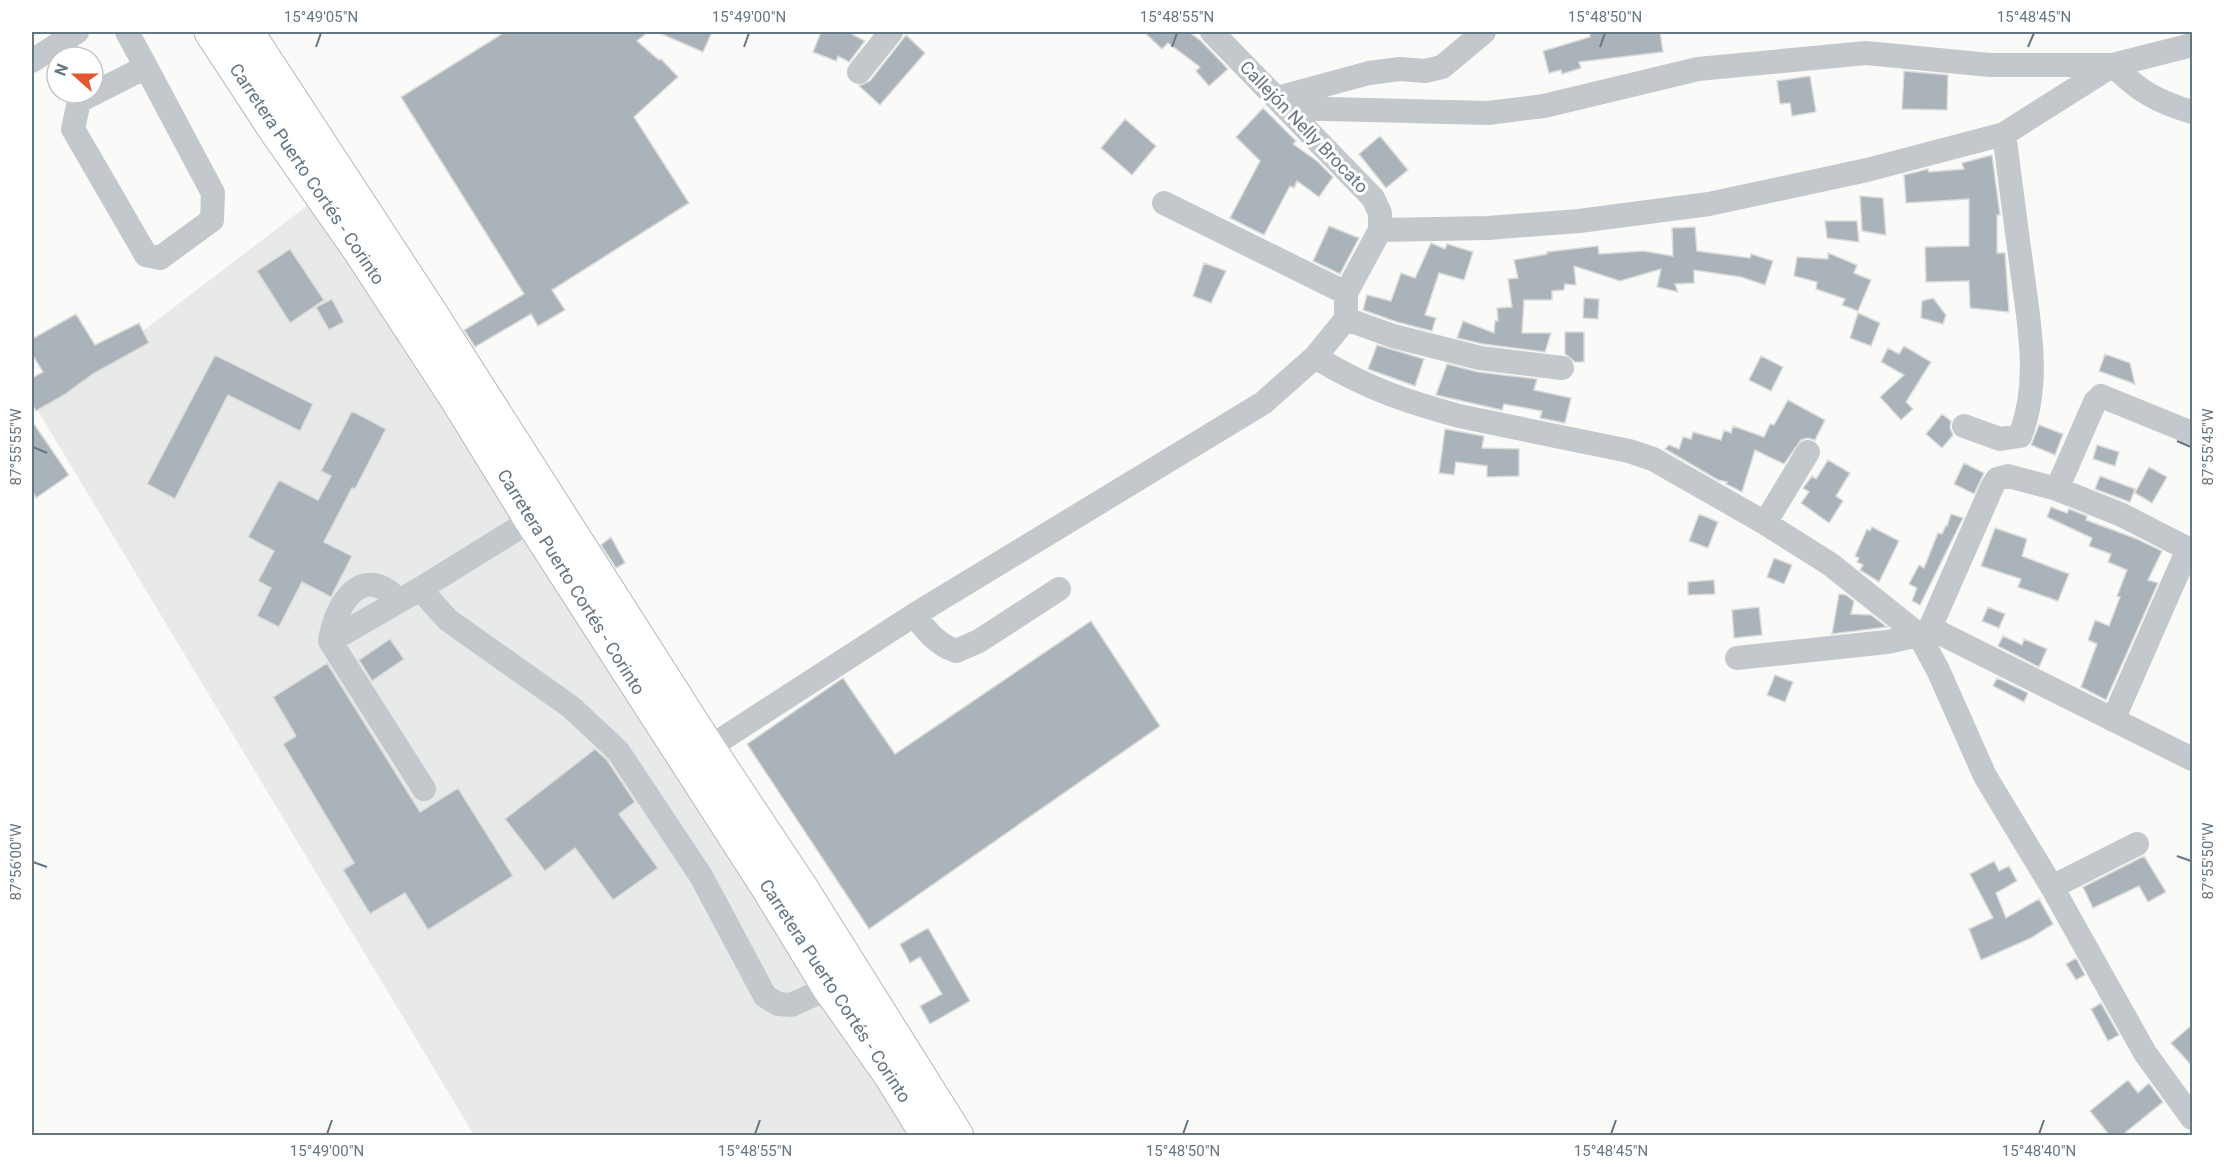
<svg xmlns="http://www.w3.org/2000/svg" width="2224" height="1167" font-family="Roboto,sans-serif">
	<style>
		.built { fill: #e8e9e9 }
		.building { fill: #aab3b9; stroke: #dcdcda; stroke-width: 1.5 }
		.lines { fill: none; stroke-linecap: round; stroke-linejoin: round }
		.highway-casing { stroke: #b4b9bd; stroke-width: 35 }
		.minor { stroke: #c3c8cc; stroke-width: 24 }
		.highway { stroke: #fff; stroke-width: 33 }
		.ticks { fill: none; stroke: #657683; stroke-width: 2 }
		.labels { text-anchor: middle; stroke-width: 6; stroke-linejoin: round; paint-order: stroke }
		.street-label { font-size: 18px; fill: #657683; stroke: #fff }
		.neatline { fill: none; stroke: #657683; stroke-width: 2 }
		.ticks-label { font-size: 15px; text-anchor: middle; fill: #657683 }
	</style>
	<rect width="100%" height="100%" fill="#fafaf8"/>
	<path class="built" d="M312,202L909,1135H474L38,411Z"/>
	<path class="building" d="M505,32H648L637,41L659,60L661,59L678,77L634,117L689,203L552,290L565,310L538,326L531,314L475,347L464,330L524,294L401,97Z
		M657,32H712L703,52Z
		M821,32H848L865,41L849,62L838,56L836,61L813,52Z
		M1144,32H1189L1201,41L1228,69L1209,86L1196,71L1200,67L1168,43L1162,49Z
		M1590,32H1660L1663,52L1579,62L1581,68L1562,74L1561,70L1549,73L1543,51L1590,37Z
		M906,35L925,53L880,105L859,86L870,81Z
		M1904,71L1948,75L1947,110L1902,109Z
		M1810,76L1816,112L1792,116L1790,103L1780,104L1777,81Z
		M1263,108L1296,141L1293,144L1317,161L1333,177L1319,197L1297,181L1294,188L1290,186L1264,235L1230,218L1260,161L1236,137Z
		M1125,119L1156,146L1132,175L1101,148Z
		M1380,136L1408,170L1386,188L1359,154Z
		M1992,155L2000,215H1997V253H2005L2009,312L1970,308L1969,281L1926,282L1925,247L1969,246V199L1906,203L1904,175L1928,169L1929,172L1964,169L1962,163Z
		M1860,196L1883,198L1886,235L1862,231Z
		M1825,221H1857L1859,242L1827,238Z
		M1329,226L1359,238L1340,274L1313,261Z
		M1695,227L1697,251L1750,258L1751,254L1773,261L1765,285L1741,277L1694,270V283L1675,284L1678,292L1657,287L1661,269L1620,281L1574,266L1576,285L1565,284L1564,290L1552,291V300H1524L1522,333H1551L1545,352L1483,344L1457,338L1463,321L1494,333L1495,321H1498L1497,308L1512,307L1508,279L1518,278L1514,260L1547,254V252L1598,246L1599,254L1643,251L1673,256L1672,228Z
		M1431,243L1445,249L1447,244L1473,252L1464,280L1439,273L1425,315L1436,318L1432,331L1397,322L1363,310L1367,295L1391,301L1401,273L1415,278Z
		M290,249L324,300L290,323L257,271Z
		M1828,253L1857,265L1854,273L1871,280L1858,311L1842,305L1845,299L1816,289L1817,282L1794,276L1797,257L1828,259Z
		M1204,263L1226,271L1211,303L1193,296Z
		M1584,298L1599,299L1598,319L1583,318Z
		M1933,298L1946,315L1943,324L1921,318L1922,301Z
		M332,299L344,322L329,330L316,307Z
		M1858,313L1880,323L1871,346L1850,338Z
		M76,314L95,345L139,323L149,343L93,374L64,395L36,411L32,404V378L43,372L32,354V339Z
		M1565,332H1584V362H1575L1565,354Z
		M1377,345L1424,359L1415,386L1368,369Z
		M1904,346L1931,362L1906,402L1913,409L1901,420L1880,397L1904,375L1881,362L1888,348L1899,354Z
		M2105,354L2130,363L2135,384L2099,371Z
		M215,355L313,404L300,431L228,395L175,499L147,484Z
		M1761,356L1783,367L1771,391L1749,380Z
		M1447,364L1478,372L1537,379L1534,390L1571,398L1565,423L1540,418L1542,411L1504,404L1502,410L1436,395Z
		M1788,400L1825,420L1815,440L1808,438L1801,440L1784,464L1755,450L1742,492L1726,484L1727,482L1718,480L1665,449L1669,445L1679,449L1683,437L1691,439L1693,432L1721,440L1724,430L1731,433L1733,426L1764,437L1770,424L1774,425Z
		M352,411L386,429L355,489L352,488L324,542L352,556L331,597L302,582L279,627L257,616L271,588L258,581L274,551L248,537L279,480L318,500L331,476L321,471Z
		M1942,414L1951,421L1950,428L1953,435L1942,448L1926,434Z
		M32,421L69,475L36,498L32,490Z
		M2039,425L2063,434L2055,455L2031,445Z
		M1445,429L1484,436L1482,448L1519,449V476L1487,477V466L1456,462L1454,475L1439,473Z
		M2097,445L2119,452L2115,466L2093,459Z
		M1828,460L1850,473L1836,496L1843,501L1829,523L1801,503L1809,492L1803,488L1812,476L1816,479Z
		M1964,463L1984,473L1974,494L1954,484Z
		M2149,467L2167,477L2152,503L2135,493Z
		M2100,476L2135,489L2130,502L2095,489Z
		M2051,507L2067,513L2069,509L2087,516L2086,520L2137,539L2162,551L2148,580L2158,583L2106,700L2081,687L2097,644L2088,640L2095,620L2109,626L2120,597L2117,596L2127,570L2108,562L2111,554L2089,546L2092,538L2047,517Z
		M1699,514L1718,522L1708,548L1689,541Z
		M1951,514L1963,518L1920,605L1912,601L1917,588L1909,584L1919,565L1924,568L1938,533L1942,534L1946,525L1947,526Z
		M1872,527L1899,541L1879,582L1860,570L1863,565L1857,562L1859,558L1855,556L1867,529L1870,531Z
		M1995,528L2027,539L2022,556L2069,574L2058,601L2018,587L2021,579L1981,566Z
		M611,537L625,563L616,568L601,545Z
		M1774,558L1792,565L1784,584L1767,577Z
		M1714,580L1715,594L1688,595V582Z
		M1839,594L1846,595L1854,601L1851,614L1871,615L1887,627L1832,634Z
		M1759,607L1762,635L1734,638L1732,610Z
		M1988,607L2005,614L1999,628L1982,621Z
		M1091,621L1160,726L869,929L747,744L843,678L895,754Z
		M2003,636L2022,645L2024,639L2047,649L2039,667L1998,646Z
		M390,639L404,659L372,681L359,660Z
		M327,663L420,812L458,788L513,876L428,930L405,893L370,914L343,870L354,863L283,744L296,736L273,697Z
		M1775,675L1793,682L1785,702L1767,695Z
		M1997,678L2028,693L2024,702L1993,686Z
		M595,749L607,760L635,802L619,814L658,868L613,900L575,848L545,871L505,819Z
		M2144,856L2166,892L2148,902L2139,886L2093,908L2083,887Z
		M1994,861L1999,871L2009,866L2017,881L1996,893L2006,918L2039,899L2053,924L2031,938L1981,960L1969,929L1993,918L1970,874Z
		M928,928L970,1001L930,1024L920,1006L942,994L920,957L910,963L900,944Z
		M2076,958L2085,975L2076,980L2066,964Z
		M2101,1003L2119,1035L2108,1041L2091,1009Z
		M2193,1024V1067L2171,1043Z
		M2128,1080L2138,1093L2149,1083L2163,1102L2121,1136H2110L2090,1111Z"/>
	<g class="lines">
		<g class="highway-casing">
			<path id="highway" d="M211,32L276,131L358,248L458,401L531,520L768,888L829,988L891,1076L928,1136
				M247,32L430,312L709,749L802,889L957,1136"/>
		</g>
		<path class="minor" d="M127,32L146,67
			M32,61L77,32
			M2113,65C2138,91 2158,102 2192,112
			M146,67L213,193L212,220L160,258L146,255L73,129L79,101Z
			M859,72L891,32
			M1277,98L1369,73L1400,69L1425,71L1442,67L1484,32
			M1287,108L1488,113L1544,106L1698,69L1866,53L1990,65H2113L2192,45
			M1164,203L1346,293
			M1380,230L1488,228L1579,221L1709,204L1867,170L2004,134L2113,65
			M1346,319L1393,336L1480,358L1562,368
			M1315,357C1364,387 1404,401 1459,416L1629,451L1653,459L1765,523L1830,564L1919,635L1938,670L1985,776L2052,887L2145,1053L2192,1118
			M1964,426L2000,439L2020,436C2042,380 2028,320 2021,262C2015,220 2010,177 2004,134
			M2057,489L2095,402L2101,396L2192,433
			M1765,523L1808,452
			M420,589L448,620L571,707L618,751L701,876L765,996L778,1004L791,1005L829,988
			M914,615C926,630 936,644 956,651L979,641L1059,589
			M1930,628L2192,759
			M330,641C335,605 362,560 399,601
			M1737,658L1887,642L1919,635L1930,628L1992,487L1997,479L2008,476L2057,489L2122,515L2192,551
			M2113,720L2188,549
			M696,756L914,615L1263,403L1315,357L1346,319V293L1380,230V213L1373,198L1212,32
			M424,789L330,641L420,589L531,520
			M2052,887L2137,844"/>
		<use href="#highway" class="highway"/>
	</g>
	<path class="ticks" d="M316,47L321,33M744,47L749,33M1172,47L1177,33M1600,47L1605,33M2028,47L2034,33M2177,441L2191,447M33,447L47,453M2177,856L2191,861M33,862L47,867M327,1134L332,1120M755,1134L760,1120M1183,1134L1188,1120M1611,1134L1616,1120M2039,1134L2044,1120"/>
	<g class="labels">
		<g class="street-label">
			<text transform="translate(1304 127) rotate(46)" y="6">Callejón Nelly Brocato</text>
			<text transform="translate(307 174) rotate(56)" y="6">Carretera Puerto Cortés - Corinto</text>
			<text transform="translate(571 582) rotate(58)" y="6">Carretera Puerto Cortés - Corinto</text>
			<text transform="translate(835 991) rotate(57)" y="6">Carretera Puerto Cortés - Corinto</text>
		</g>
	</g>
	<rect width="2224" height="1167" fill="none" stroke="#ffffff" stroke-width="66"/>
	<g transform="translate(75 75) rotate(291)"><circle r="28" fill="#ffffff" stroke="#c1c8cd" stroke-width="1.5"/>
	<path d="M0-4.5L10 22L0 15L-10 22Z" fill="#e4572e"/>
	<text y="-9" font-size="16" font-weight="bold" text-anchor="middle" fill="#657683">N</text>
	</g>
	<rect x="33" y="33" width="2158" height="1101" class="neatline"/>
	<g class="ticks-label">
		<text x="321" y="22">15°49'05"N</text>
		<text x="749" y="22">15°49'00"N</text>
		<text x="1177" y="22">15°48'55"N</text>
		<text x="1605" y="22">15°48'50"N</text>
		<text x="2034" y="22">15°48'45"N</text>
		<text transform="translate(2208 447) rotate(-90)" y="5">87°55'45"W</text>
		<text transform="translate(16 447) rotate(-90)" y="5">87°55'55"W</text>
		<text transform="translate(2208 861) rotate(-90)" y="5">87°55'50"W</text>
		<text transform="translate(16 862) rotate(-90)" y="5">87°56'00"W</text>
		<text x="327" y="1156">15°49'00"N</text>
		<text x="755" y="1156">15°48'55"N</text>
		<text x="1183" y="1156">15°48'50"N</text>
		<text x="1611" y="1156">15°48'45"N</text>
		<text x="2039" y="1156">15°48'40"N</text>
	</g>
</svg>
